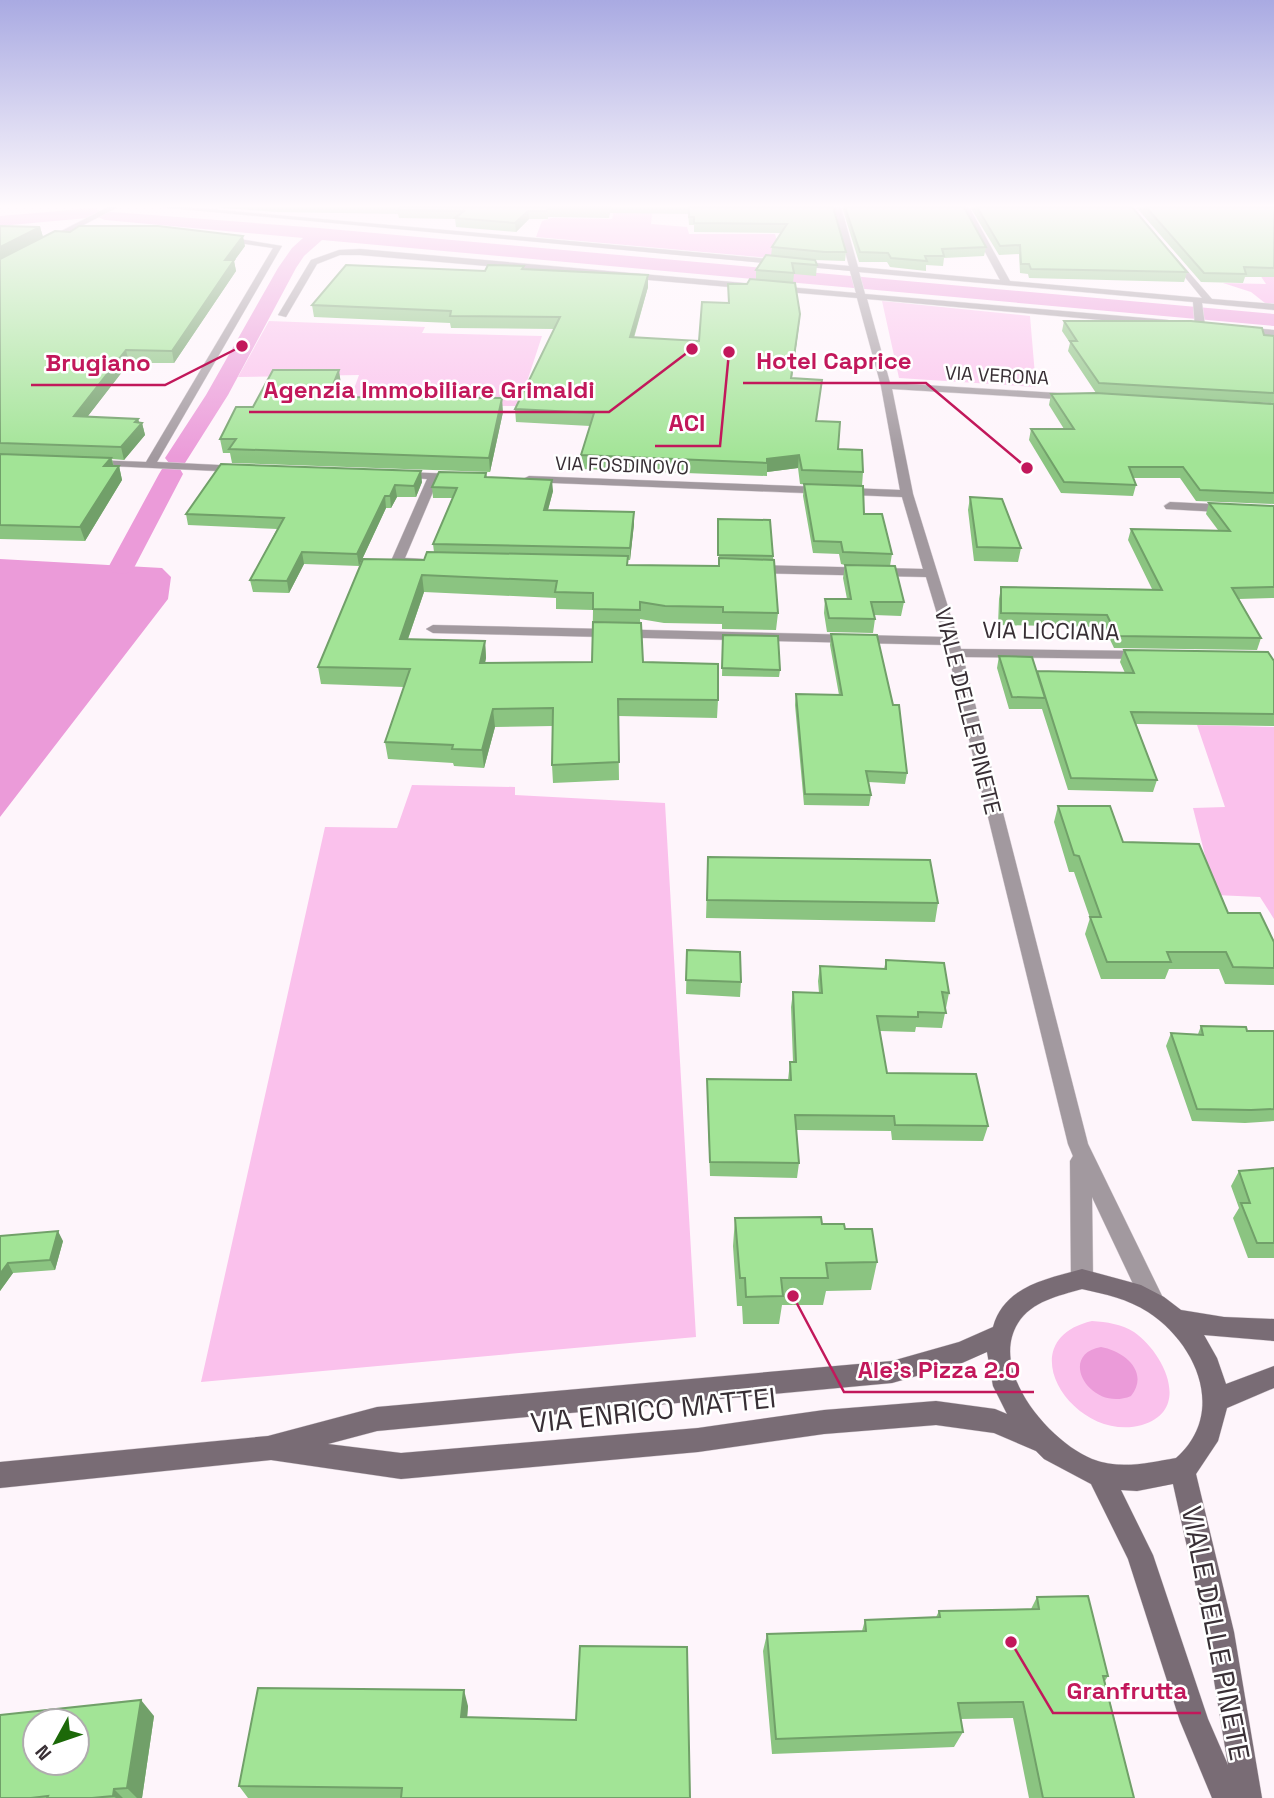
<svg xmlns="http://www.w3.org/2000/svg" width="1274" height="1798" font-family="'Space Grotesk',sans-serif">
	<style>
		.green { fill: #fac1ec }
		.forest { fill: #f7a6e4 }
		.water { fill: #eb9bd9 }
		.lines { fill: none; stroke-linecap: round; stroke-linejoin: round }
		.canal { fill: #eb9bd9; fill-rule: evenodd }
		.street-casing { stroke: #dad1d7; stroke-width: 1 }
		.secondary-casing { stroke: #dad1d7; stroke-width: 1 }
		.street { fill: #a2999f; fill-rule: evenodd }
		.secondary { fill: #796c75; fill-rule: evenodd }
		.wall { fill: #8bc481; fill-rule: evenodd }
		.shaded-wall { fill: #71a069 }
		.building { fill: #a2e496; stroke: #71a069; stroke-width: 2; fill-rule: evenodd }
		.labels { text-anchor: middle; stroke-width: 5; stroke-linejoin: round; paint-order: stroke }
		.far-street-label { font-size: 19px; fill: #382f35; stroke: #fff }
		.street-label { font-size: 23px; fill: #382f35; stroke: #fff }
		.near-street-label { font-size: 28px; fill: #382f35; stroke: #fff }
		.leader { fill: none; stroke: #c2185b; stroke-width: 2.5 }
		.callout-dot { fill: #c2185b; stroke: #fff; stroke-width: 2.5 }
		.callout-label { font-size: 24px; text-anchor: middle; font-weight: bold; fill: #c2185b; stroke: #fff; stroke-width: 5; stroke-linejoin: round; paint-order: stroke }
	</style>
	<rect width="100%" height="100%" fill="#fef5fb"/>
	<path class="green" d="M882,301L1030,316L1036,387L899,378Z
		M269,321L425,327L422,333L542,336L519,406L348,405L359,375L238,377Z
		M1197,725L1274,727V919L1260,897L1215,895L1193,808L1225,807Z
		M412,785L515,787V795L665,803L696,1337L201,1382L325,827L397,828Z
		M1092,1321C1107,1322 1121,1324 1134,1332C1163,1352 1193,1410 1142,1425C1075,1444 1006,1341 1092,1321Z"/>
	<path class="forest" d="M615,207H653L651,224L687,227L689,234H775L782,259L536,237L542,221L552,218L612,219Z
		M1260,275H1274V304L1265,303L1251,292L1223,283L1266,284Z"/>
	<path class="water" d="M0,559L162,568L171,577L168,599L0,817Z
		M1101,1347C1124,1351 1150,1372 1131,1396C1091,1413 1056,1355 1101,1347Z"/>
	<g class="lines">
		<path class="canal" d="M93,208L100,211L319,228L1274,314V326L322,240L304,256L296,268L228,395L185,463H169L165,458L206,395L278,268L292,248L303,238L105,220L98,217L0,226V216Z
			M171,467L180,469L183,474L135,566L132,572L122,574L112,572L109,566L159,474L162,469Z"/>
		<g class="street-casing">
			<path id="street" d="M108,207H118L49,243L42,241Z
				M159,207H187L849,266L833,207H841L858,267L1000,280L961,207H969L1010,281L1202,298L1167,255L1171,252L1212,299L1274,304V310L1202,303L1205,326L1200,329L1195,326L1193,302L859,272L865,294L1168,320L1173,323L1168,326L867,299L890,383L1074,394L1079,397L1074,400L892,389L913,494L961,649L1145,651L1152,655L1145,659L963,657L1088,1144L1165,1302L1161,1309L1153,1312L1145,1309L1092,1197L1093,1279L1090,1286L1082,1289L1074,1286L1071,1279L1070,1161L1073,1156L1068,1144L946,645L433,633L426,629L433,625L944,637L926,577L751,573L745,569L751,565L923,569L902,497L529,482L523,479L529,476L900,490L881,386L857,298L360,255H340L317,264L286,317L278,315L311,260L339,250L360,249L856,293L850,271Z
				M221,236L282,246L157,462L239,466L245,469L239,472L88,465V461L92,460L146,462L273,248L218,240Z
				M1241,327L1274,330V336L1238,332V328Z
				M400,472L459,474L465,477L459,480H438L405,558L423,559L424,562C417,568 398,567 391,561L427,479L396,477V473Z
				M1170,502L1274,507V515L1166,509L1164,506Z"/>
		</g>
		<g class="secondary-casing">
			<path id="secondary" d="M1082,1269L1141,1285L1164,1297L1181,1310L1224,1317L1274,1319V1341L1204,1335L1217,1358L1226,1384L1274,1366V1388L1227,1408L1218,1441L1196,1474L1234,1632L1262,1798H1212L1180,1721L1128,1559L1091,1484L1044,1459L1036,1451L994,1433L936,1425L824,1434L698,1452L401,1479L271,1460L0,1488V1462L268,1436L377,1407L892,1361L959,1342L993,1327C1004,1286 1047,1279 1082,1269ZM1082,1289C1105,1294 1128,1299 1148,1312C1197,1344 1227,1413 1176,1458C1148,1463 1120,1470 1092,1459C1050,1442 988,1371 1018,1323C1032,1301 1058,1296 1082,1289ZM987,1352L993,1386L1007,1414L995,1409L936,1401L824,1410L698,1428L401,1453L328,1444L377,1431L892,1383L962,1363ZM1173,1484L1206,1632L1228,1765L1208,1719L1153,1555L1121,1490L1137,1491Z"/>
		</g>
		<use href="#street" class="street"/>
		<use href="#secondary" class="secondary"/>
	</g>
	<path class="wall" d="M212,207H833L846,252L845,261L815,260L817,265L816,276L794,274L793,283L800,314L792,378L820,393L816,421L838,449L863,472L862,486L800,484L798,468L767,472V476L581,469V455L590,426L516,422L515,409L555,329L451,328L450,323L314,317L312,305L485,271L524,266V269L648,287L634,338L699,341L728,303V284H747L756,279V270L771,256L772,247L781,233L694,232V225H689L688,214L610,213L609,218L548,217V219H529L516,232L456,227L455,219L399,218L398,214L277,212Z
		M842,207H964L986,247L984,256L944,258L943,266L926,265V271L890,267L887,262H859Z
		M970,207H1132L1187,272L1184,282L1029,278L1028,274L1020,273L1019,254L999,255Z
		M1136,207H1274V277H1245L1243,283L1201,282Z
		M0,226L40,227L43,237L245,246L234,261L236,271L174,363H129L87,417L138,419L139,422L142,423L145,435L124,460L112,459L114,466H119L122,480L85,541L0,539Z
		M1064,321L1274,336V403L1096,393L1068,351L1070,343L1062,331Z
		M341,384L336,397L503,412L490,472L232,463L230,453H223L220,439L253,407Z
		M1051,394L1274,404V504L1196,501L1180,478H1133L1136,485L1133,496L1061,493L1029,440L1031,429H1064L1049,405Z
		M486,473L487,477L553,491L548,510L634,512V524L630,560H628V565L719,566L718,519L773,556L778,613L776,630L722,629V624L664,623L640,619L643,662L718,700L717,718L618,716L619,780L553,783L552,765L553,726L495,727L484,768L454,766L453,763L388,759L385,742L404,687L321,684L318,667L424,560L434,552L433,544L453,498H433L432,487ZM424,592L556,598V609L593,610L592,662L485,663L486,658L485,641L408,639Z
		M422,482L416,497H397L391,508H386L359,566L304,564L289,593L253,592L250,580L277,529L188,525L186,514Z
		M804,484L864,514L892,554L890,566L904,602L901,616L874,615L875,619L873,633L827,632L824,613L825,599H847L843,578L845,565L841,564L839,554L813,553L803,496Z
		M970,497L1021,548L1018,562L974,561L968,510Z
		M1209,503L1274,506V598L1239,599L1261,638L1257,650L1114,648L1104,627L998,625L999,599L1001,587L1152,589L1128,540L1131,529L1218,530L1206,514Z
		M831,634L907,773L905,784L868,782L871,795L869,806L804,805L795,705L796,694L839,695L830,645Z
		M723,635L780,670L779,677L722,676Z
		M1124,650L1274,661V726L1136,724L1157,780L1153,792L1068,790L1042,709H1009L997,668L999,656L1037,672L1125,673L1120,662Z
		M1058,806L1123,842L1228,913L1274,942V985L1225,984L1219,969H1169L1165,979H1101L1085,934L1090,918L1074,872H1069L1054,822Z
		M708,857L938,903L935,922L706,918Z
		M687,950L741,982L740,997L686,994Z
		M886,960L949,993L942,1028L916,1027L915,1032L880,1031L887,1073L988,1126L983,1141L892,1140L891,1131L796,1130L799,1163L797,1178L710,1176L707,1093V1079L788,1080L790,1062H793L791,1007L793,992L819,993L818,981L820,966L884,969Z
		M1201,1026L1247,1031H1274V1121L1245,1123L1192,1121L1166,1046L1171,1033L1198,1034Z
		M1274,1168V1258H1248L1233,1218L1239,1208L1231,1186L1239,1171Z
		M735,1218L822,1224L845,1229L877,1262L871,1290L826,1291L823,1305H782L779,1324H743L742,1306H737L733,1246Z
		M0,1236L63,1241L55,1270L13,1273L0,1291Z
		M1037,1597L1108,1676L1105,1681L1134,1798H1029L1013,1718L960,1719L963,1732L954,1747L772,1754L763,1651L767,1634L862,1631L865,1620L936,1617L939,1611L1031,1609Z
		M468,1706L467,1717L690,1798H248L239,1786Z
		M154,1716L142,1798H0Z"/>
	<path class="shaded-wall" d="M528,211L529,219L516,232L515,223Z
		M40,227L43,237L0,260V247Z
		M243,236L245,246L234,261L236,271L174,363L172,351L225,260Z
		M648,275V287L630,350V337Z
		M800,314L799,326L790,391L791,378Z
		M126,350L129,363L78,429L74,416Z
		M339,370L341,384L330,411L328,397Z
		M502,398L503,412L490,472L489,458Z
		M138,419L140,425L142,423L145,435L124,460L121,447Z
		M799,455L798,468L767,472V459Z
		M111,458L115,471L104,466Z
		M119,466L122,480L85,541L80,527Z
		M421,471L422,482L416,497L414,486Z
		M552,480L553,491L545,521L544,510Z
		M395,485L397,497L391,508L390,496Z
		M385,496L386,508L359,566L357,554Z
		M634,512V524L630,560V548Z
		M302,552L304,564L289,593L287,581Z
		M422,575L424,592L402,656L400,639Z
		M485,641L486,658L481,680L480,663Z
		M493,709L495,727L484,768L482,750Z
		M58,1231L63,1241L55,1270L50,1260Z
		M8,1263L13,1273L0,1291V1274Z
		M464,1690L468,1706L466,1733L461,1717Z
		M141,1700L154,1716L142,1798H137L127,1788Z
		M114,1789L123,1798H116L113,1796Z"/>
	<path class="building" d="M400,207H610L609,209L548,208L547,211H528L515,223L455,218L464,211L398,210Z
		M689,207H833L846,252H825L772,247L787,224L694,223V217H689Z
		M845,207H964L986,247L942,249L944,256H925L927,261L891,258L888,253L860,252Z
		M977,207H1132L1187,272L1031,269L1029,264H1021L1020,245L1000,246Z
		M1146,207H1274V268L1244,267L1246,274L1204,273Z
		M0,226L40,227L0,247Z
		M79,226H158L243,236L225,260H234L172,351L126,350L74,416L138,419L135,422L142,423L121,447L0,443V259L55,231L70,232Z
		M766,255L815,260L817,265L792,263L794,273L756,270Z
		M346,265L485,271L488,265L524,266L522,269L648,275L630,337L699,341L702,302L729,303L728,284H747L750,279L795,283L800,314L791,378L822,380L816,421L840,422L838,449L862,450L863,472L802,470L799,455L767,459V463L581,455L594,413L515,409L560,317L450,316L451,311L312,305Z
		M1064,321H1191L1262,328L1264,335L1274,336V393L1099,383L1070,341H1077Z
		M273,370H339L328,397L502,398L489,458L229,449L236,439H220L236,407H253Z
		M1096,393L1274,404V493L1200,490L1183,467H1129L1136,485L1064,482L1031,429H1074L1051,394Z
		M0,454L111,458L104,466H119L80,527L0,525Z
		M221,464L421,471L414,486L395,485L390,496H385L357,554L302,552L287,581L250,580L284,518L186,514Z
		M439,472L486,473L485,477L552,480L544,510L634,512L630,548L433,544L457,488L432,487Z
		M804,484L863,486L864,514H882L892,554L843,552L841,542L814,541Z
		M970,497L1002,499L1021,548L977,547Z
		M1209,503L1274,506V587L1232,588L1261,638L1117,636L1107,615L1001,613V587L1162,590L1131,529L1230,531Z
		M718,519L770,520L773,556L718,555Z
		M427,552L628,556L627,565L719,566V558L774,560L778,613L723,612V607L665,606L640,602V610L593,609V593L555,592L557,581L422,575L400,639L485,641L480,663L592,662L593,622L641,623L643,662L718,664V700L618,699L619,762L552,765L553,708L493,709L482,750L452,749L453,745L385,742L410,669L318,667L363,559L424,560Z
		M845,565L895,566L904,602H871L875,619L829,618L825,599H851Z
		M831,634L877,635L893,705H899L907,773L866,771L871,795L805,794L796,694L842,695Z
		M723,635L778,636L780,670L722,668Z
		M1124,650L1268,652L1274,661V714L1131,712L1157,780L1071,778L1037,671L1134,673Z
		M999,656L1032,657L1045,698L1012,697Z
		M1058,806H1110L1123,842L1199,844L1228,913H1260L1274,942V968L1233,967L1226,952H1167L1171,962H1107L1090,917H1101L1079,856L1074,855Z
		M708,857L930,860L938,903L707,900Z
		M687,950L740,952L741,982L686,980Z
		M886,960L944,963L949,993L942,992L946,1013L918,1012V1017L877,1016L887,1073L976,1074L988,1126L895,1125L894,1116L795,1115L799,1163L710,1162L707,1079L791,1080L790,1062H796L793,992L822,993L820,966L886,969Z
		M1201,1026L1246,1027L1247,1031H1274V1109L1251,1110L1197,1109L1171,1033L1203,1035Z
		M1274,1168V1243H1257L1241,1203H1250L1239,1171Z
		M821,1217L822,1224H844L845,1229H872L877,1262L826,1263L828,1278H781L783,1296L746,1297L745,1278H740L735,1218Z
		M58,1231L50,1260L8,1263L0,1274V1236Z
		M1088,1596L1108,1676H1103L1134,1798H1043L1023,1702L958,1703L963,1732L776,1739L767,1634L866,1631L865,1620L940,1617L939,1611L1039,1609L1037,1597Z
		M580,1646L687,1647L690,1798H401L402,1788L239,1786L258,1688L464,1690L461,1717L576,1720Z
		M141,1700L127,1788L114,1789L113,1796L92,1798H47L48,1796L31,1798H0V1715ZM35,1721H77V1763H35Z"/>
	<linearGradient id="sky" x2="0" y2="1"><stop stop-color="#a9aae2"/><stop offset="0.45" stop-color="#fffafd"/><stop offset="1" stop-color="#fffafd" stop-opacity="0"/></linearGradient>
	<rect width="1274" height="458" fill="url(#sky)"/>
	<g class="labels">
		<g class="far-street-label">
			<text transform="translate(997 375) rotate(3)" y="7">VIA VERONA</text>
			<text transform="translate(622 465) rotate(2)" y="7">VIA FOSDINOVO</text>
		</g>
		<g class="street-label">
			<text transform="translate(1051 631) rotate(1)" y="8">VIA LICCIANA</text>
			<text transform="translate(968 711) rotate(76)" y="8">VIALE DELLE PINETE</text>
		</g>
		<g class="near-street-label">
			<text transform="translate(653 1410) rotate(-6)" y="10">VIA ENRICO MATTEI</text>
			<text transform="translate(1216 1633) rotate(79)" y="10">VIALE DELLE PINETE</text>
		</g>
	</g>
	<path class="leader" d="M1027 468L926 383H743M242 346L165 385H31M692 349L609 412H249M729 352L720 446H655M793 1296L844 1392H1034M1011 1642L1053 1713H1201"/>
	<g class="callout-dot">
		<circle cx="1027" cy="468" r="7"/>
		<circle cx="242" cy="346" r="7"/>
		<circle cx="692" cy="349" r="7"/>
		<circle cx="729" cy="352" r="7"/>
		<circle cx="793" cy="1296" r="7"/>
		<circle cx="1011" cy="1642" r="7"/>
	</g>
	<g class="callout-label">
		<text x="834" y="369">Hotel Caprice</text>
		<text x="98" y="371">Brugiano</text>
		<text x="429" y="398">Agenzia Immobiliare Grimaldi</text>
		<text x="687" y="431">ACI</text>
		<text x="939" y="1378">Ale's Pizza 2.0</text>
		<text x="1127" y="1699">Granfrutta</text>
	</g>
	<g transform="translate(56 1742) rotate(230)"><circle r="33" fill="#ffffff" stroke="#afacae" stroke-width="2"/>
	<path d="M0-5L12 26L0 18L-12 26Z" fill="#1c6909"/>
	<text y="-10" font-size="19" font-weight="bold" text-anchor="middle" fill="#382f35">N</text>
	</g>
</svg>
